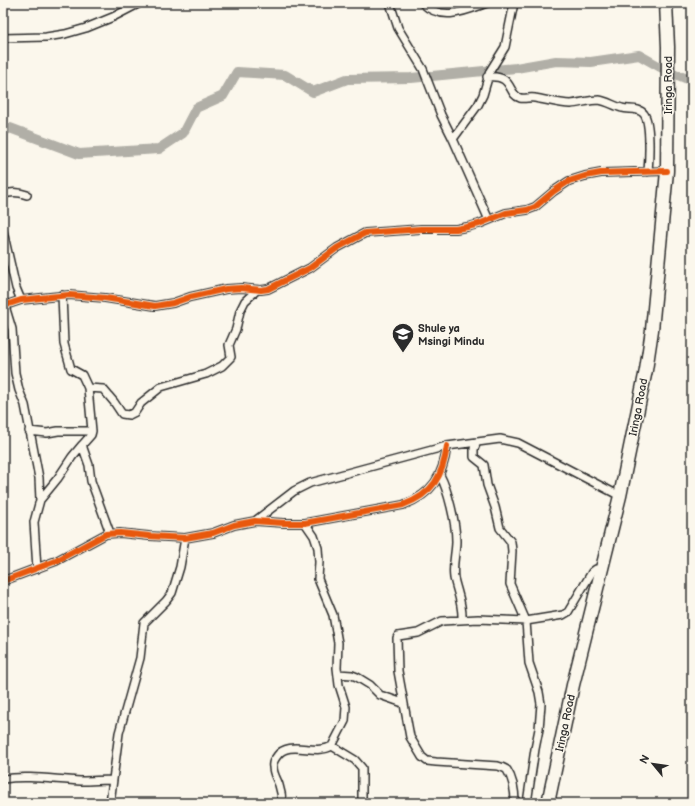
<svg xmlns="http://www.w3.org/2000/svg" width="695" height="806" font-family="'Balsamiq Sans',sans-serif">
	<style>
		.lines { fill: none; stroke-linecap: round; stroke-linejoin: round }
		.river { stroke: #b1afa7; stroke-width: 10 }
		.minor-casing { stroke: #2b2b2b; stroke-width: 10 }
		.trunk-casing { stroke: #2b2b2b; stroke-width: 15 }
		.minor { stroke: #fbf7ec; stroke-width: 7 }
		.trunk { stroke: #fbf7ec; stroke-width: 12 }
		.cycleway-casing { stroke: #fbf7ec; stroke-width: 8 }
		.cycleway { stroke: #e8590c; stroke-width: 6 }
		.labels { text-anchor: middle; stroke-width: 3; stroke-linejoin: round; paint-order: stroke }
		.street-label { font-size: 11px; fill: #2b2b2b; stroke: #fbf7ec }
		.poi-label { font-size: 11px; font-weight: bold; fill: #2b2b2b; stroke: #fbf7ec; text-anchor: start }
	</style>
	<rect width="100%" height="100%" fill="#fbf7ec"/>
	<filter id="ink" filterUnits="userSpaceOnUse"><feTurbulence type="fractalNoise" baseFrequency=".025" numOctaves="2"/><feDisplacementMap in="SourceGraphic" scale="8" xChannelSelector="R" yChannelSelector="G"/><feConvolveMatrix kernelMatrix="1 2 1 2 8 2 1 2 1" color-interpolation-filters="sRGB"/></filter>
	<g filter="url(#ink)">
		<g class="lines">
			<path class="river" d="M673,73L692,81
				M3,132L10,128L79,154L159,149L183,133L196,108L223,96L237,72L285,75L313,92L347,79L411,78L516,68L556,61L591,62L639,55L662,68"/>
			<g class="minor-casing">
				<path id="minor" d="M390,3L398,28L423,69L441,115L453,139L489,220
					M422,3C442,22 465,11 487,3
					M3,38L46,37L65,34L86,28L113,17L140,3
					M487,77C514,74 507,94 520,98C525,99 530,97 535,98C547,100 559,104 571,104C580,103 590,100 599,100C607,101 614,106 622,108C629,110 639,107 644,114C651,123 649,160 648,172
					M453,139L478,105L483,95L490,71L505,47L514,3
					M3,195C11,191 19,192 27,195
					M3,231L16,288L21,300
					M62,295L64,344L71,369L82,375L88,388L92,431L91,435L83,444V448L89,465L91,481L110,533
					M3,306L21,300L69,295L105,298L155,306L173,303L190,297L226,289L241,288L261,290L268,289L310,268L337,248L365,233L421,229H456L467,227L479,224L506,213L527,210L535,207L554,191L569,181L585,176L601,173L667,171
					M5,306L12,329L15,373L19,390L25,405L39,478L40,500L34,522L37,569
					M88,388L103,389L114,402L122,414L129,415L135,412L141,403L161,387L206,374L222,366L231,357L229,345L236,329L240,311L245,301L257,290
					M29,431L47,433L58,431H92
					M477,442L474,449V457L484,465L487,485L495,507L500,528L511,542L512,551L510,584L526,621L529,663L539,692L541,704L539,729L535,749L527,803
					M440,475C448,490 456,523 456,541C456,553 452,565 454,578C457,592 463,604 462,620
					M40,500L58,478L72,457L82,445
					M255,521L294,491L310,483L447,446L500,439L518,443L620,496
					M3,581L56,561L106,534L120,533L149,536L185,538L213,533L234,525L255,521L284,523H305L403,505C433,494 443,476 447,446
					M338,674L352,675L357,677L370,685L380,695L403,703
					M332,746L355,760L362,768V803
					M3,779C29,775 55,780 81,781C92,781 102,780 113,780
					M110,803L119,733L140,658L144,623L166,601L172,593L180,567L185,538
					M282,803C282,797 281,791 279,785C277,779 273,774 273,767C272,763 274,760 277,756C289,739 315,756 332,746L345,721L346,707L339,685L337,668L338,643L333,615L318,579L319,562L318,548L314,536L305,523
					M515,803C515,793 513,779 507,770C505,768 501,767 498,766L436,762L427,761L422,757L410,737L398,671L397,638L398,636L418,633L442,621L478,619L526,621L563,615L568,612L592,572L596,569H601"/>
			</g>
			<g class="trunk-casing">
				<path id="trunk" d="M548,803L573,685L620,496L646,370L652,330L667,171L668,47L666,3"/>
			</g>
			<use href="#minor" class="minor"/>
			<use href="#trunk" class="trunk"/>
			<g class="cycleway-casing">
				<path id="cycleway" d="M3,306L21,300L69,295L105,298L155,306L173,303L190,297L226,289L241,288L261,290L268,289L310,268L337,248L365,233L421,229H456L467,227L479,224L506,213L527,210L535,207L554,191L569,181L585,176L601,173L667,171
					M3,581L56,561L106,534L120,533L149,536L185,538L213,533L234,525L255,521L284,523H305L403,505C433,494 443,476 447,446"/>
			</g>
			<use href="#cycleway" class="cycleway"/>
		</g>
	</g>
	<defs>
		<g id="school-pin" transform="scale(1.15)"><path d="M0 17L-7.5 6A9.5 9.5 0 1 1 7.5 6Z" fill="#2b2b2b" stroke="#fbf7ec"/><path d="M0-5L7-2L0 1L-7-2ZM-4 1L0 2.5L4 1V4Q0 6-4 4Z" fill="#fff"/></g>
	</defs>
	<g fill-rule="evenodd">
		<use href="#school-pin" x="403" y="334"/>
	</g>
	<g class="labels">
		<g class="street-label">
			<text transform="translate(668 85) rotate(-90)" y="4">Iringa Road</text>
			<text transform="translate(638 407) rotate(-79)" y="4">Iringa Road</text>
			<text transform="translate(565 723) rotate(-78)" y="4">Iringa Road</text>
		</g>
		<g class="poi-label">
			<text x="418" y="332">Shule ya<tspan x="418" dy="13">Msingi Mindu</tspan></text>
		</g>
	</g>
	<rect width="695" height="806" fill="none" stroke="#fbf7ec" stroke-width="16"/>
	<rect x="8" y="8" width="679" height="790" fill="none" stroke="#2b2b2b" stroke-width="1.5" filter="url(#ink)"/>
	<g transform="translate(653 764) rotate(299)" stroke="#fbf7ec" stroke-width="3" paint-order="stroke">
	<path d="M0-3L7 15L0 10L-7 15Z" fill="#2b2b2b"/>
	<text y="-6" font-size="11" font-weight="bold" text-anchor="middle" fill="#2b2b2b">N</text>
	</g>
</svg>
